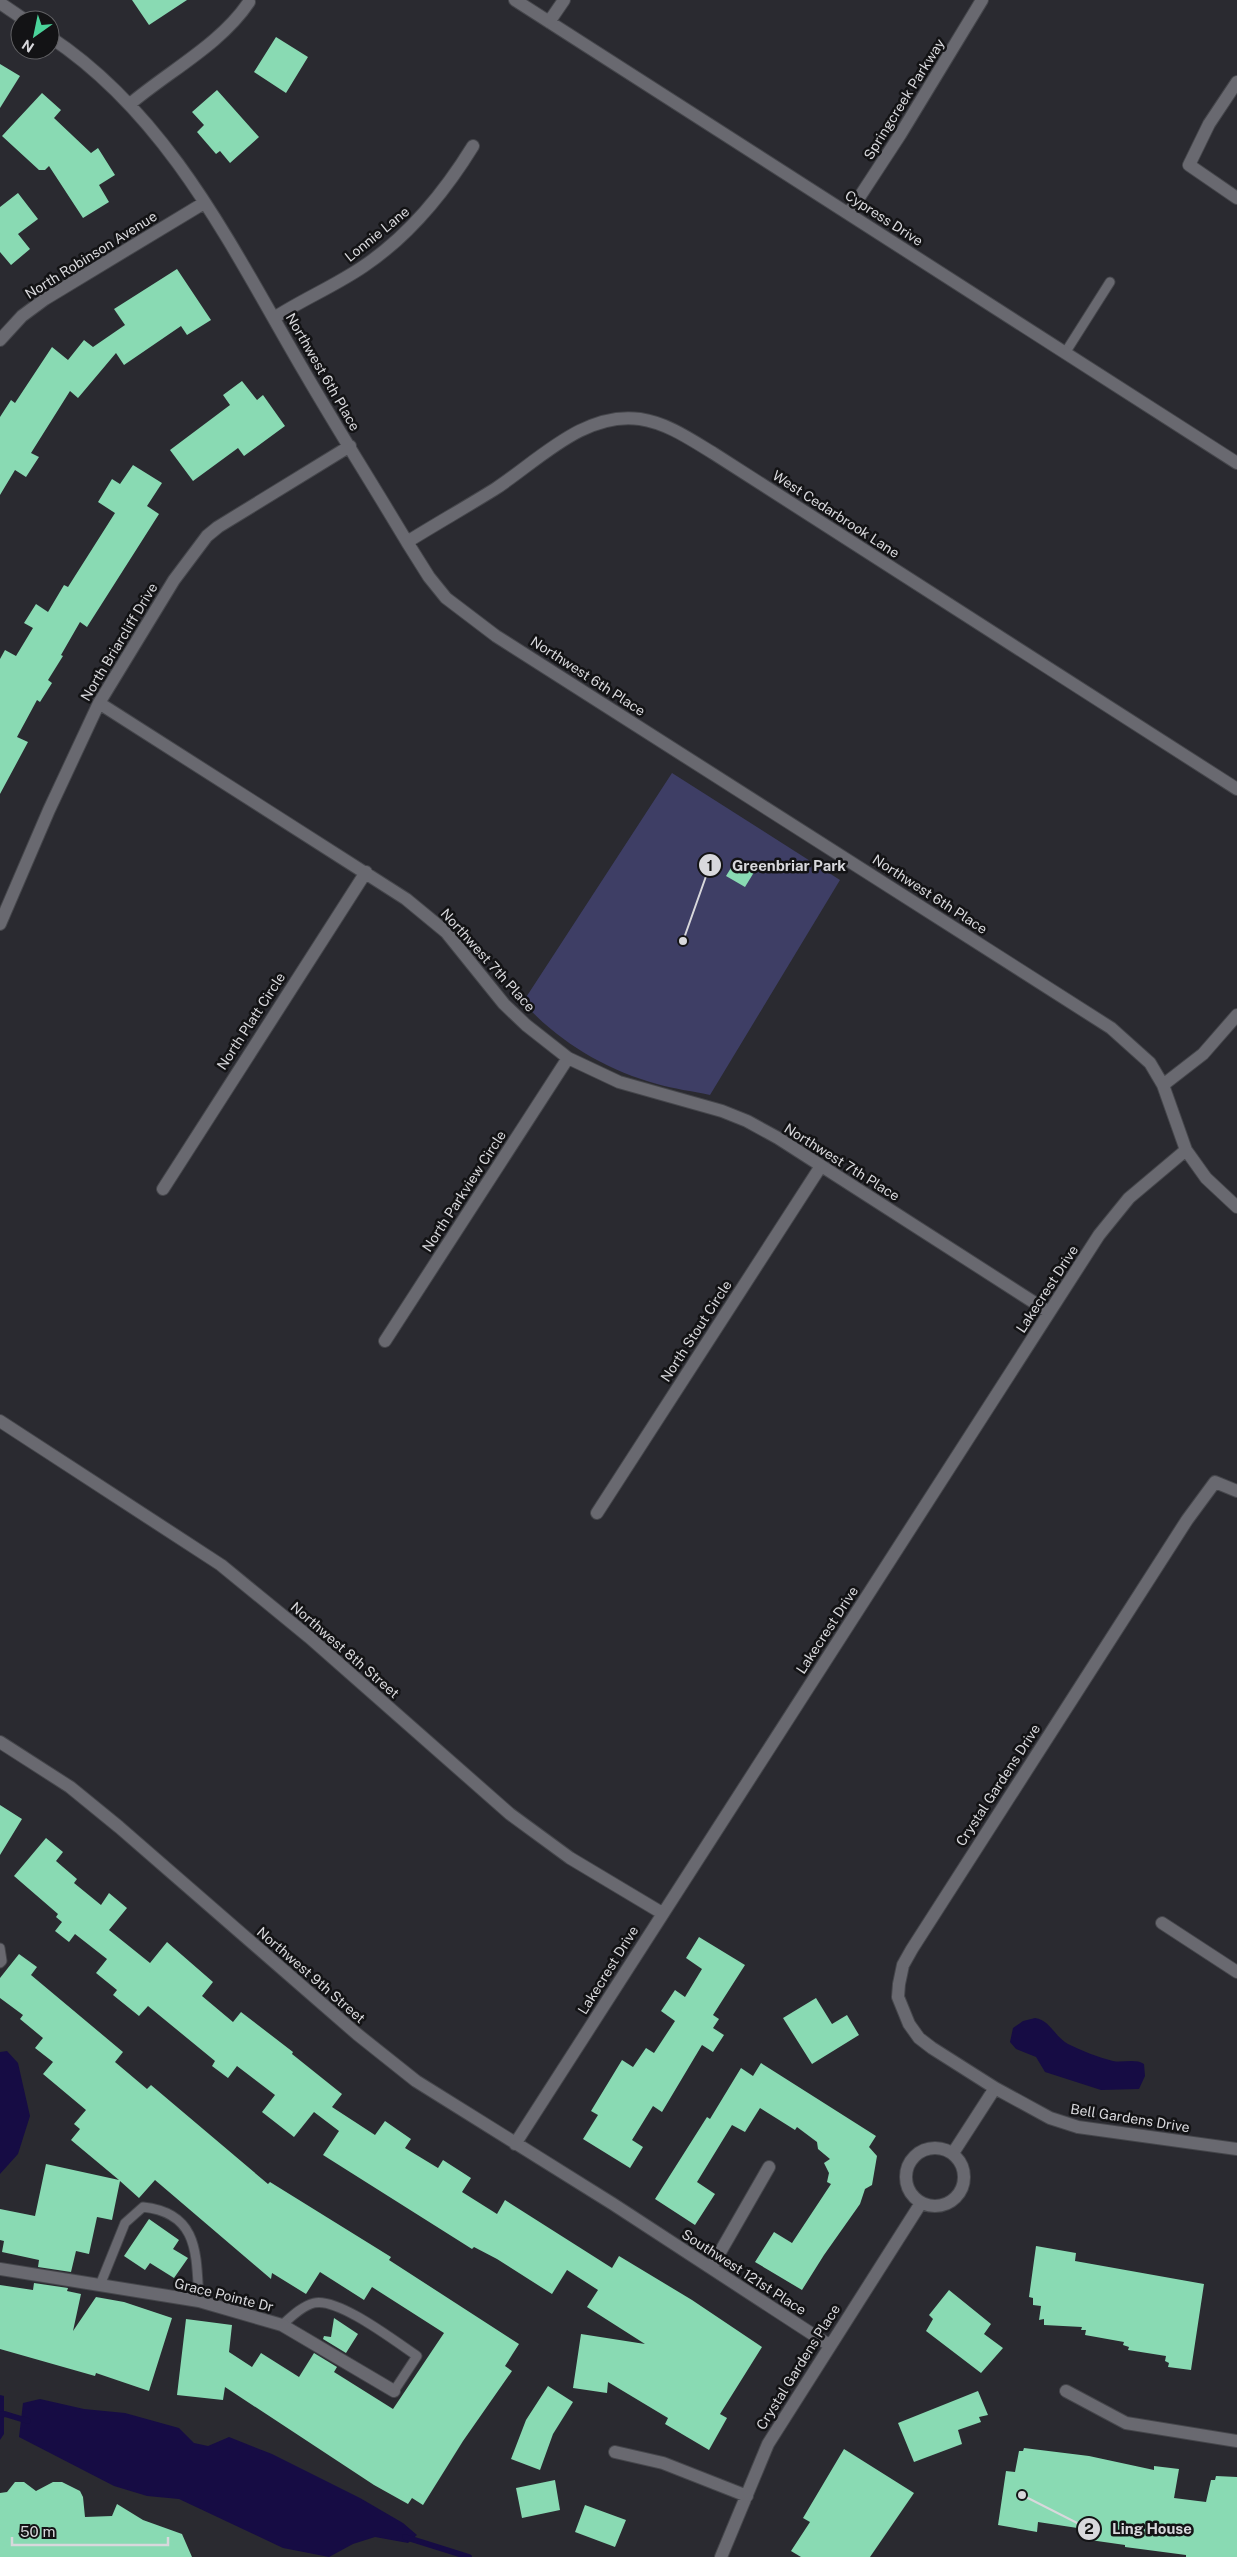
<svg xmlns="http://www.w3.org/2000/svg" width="1237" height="2557" font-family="'Public Sans',sans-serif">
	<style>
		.green { fill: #3e3e65 }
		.water { fill: #160c44 }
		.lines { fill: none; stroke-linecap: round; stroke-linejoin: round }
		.stream { stroke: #160c44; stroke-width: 6 }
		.building { fill: #89dab3 }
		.service-casing { stroke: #45464b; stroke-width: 11 }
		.minor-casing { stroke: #45464b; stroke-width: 14 }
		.service { stroke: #696970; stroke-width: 9 }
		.minor { stroke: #696970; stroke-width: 12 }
		.labels { text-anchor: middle; stroke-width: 5; stroke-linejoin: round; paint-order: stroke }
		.street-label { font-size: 14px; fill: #d8d8dc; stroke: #131315 }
		.leader { fill: none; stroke: #d8d8dc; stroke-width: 2 }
		.callout-dot { fill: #d8d8dc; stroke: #131315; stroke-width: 2 }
		.mark-label { font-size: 15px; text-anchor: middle; font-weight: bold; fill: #111 }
		.callout-label { font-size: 15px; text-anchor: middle; font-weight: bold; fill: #d8d8dc; stroke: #131315; stroke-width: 5; stroke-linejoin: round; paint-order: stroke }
	</style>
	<rect width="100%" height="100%" fill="#2a2a30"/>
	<path class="green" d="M672,773L840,880L710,1095C692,1091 674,1089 657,1084C606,1070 557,1041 523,1002Z"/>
	<path class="water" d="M1035,2018C1050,2020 1055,2037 1068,2044C1082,2051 1098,2057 1113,2061C1123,2063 1135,2058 1144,2064L1145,2076L1139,2089L1101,2090L1045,2072L1036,2057L1016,2049L1010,2042L1013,2028L1023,2021Z
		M7,2051L18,2063L30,2116L18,2154L0,2174V2052Z
		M0,2395L4,2396V2434L0,2440Z
		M40,2399L84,2409L125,2413L179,2428L194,2443L208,2446L229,2437L272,2454L360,2498L403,2523L417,2535L408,2543L375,2537L353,2544L329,2557L283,2548L179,2499L147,2496L114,2486L19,2437L23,2403Z"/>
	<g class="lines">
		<path class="stream" d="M0,2415L5,2414L28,2421
			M405,2537L469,2557"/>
	</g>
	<path class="building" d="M132,0H187L149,25Z
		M276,37L308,57L286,93L254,72Z
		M0,64L20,76L0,108Z
		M217,90L259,137L230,163L220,151L216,154L197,132L204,125L192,112Z
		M42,93L61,110L54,118L91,153L98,148L115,175L99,185L109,202L83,218L49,166L45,170H39L2,136Z
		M18,193L38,219L18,234L30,249L11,265L0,252V207Z
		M177,269L211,320L187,335L181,326L124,365L116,353L78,398L70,391L31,453L39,457L26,477L15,470L0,495V417L11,400L15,403L52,347L68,360L84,340L93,347L125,325L114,309Z
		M242,381L257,400L263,395L285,426L244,456L238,448L193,481L170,450L230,405L223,395Z
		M133,465L162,483L147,506L159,514L87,627L80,622L61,655L63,656L48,680L52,683L40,702L37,700L17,737L28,742L0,794V659L5,650L16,656L33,628L24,623L36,604L48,612L64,585L68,587L115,513L98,502L112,479L120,484Z
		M737,858L756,869L745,887L726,876Z
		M0,1805L22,1819L0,1855Z
		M46,1838L63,1852L56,1861L77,1879L74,1883L101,1905L109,1893L127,1908L109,1930L150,1963L167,1942L213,1982L202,1996L233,2022L241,2012L293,2052L292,2054L342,2094L332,2107L375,2135L385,2121L411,2139L405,2148L438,2168L443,2160L471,2178L462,2192L497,2214L505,2200L612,2268L619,2256L692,2300L762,2347L720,2414L727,2418L709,2450L665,2424L668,2418L608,2382L607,2393L573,2388L581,2334L645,2344L587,2307L598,2290L567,2270L552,2294L497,2259L474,2247L472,2249L323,2155L339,2131L314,2112L294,2137L262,2112L275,2095L237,2066L228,2078L212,2066L215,2061L148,2006L139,2016L113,1995L117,1990L96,1973L107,1959L75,1934L69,1942L55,1931L62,1922L56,1917L58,1914L14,1876Z
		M699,1937L745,1965L713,2015L719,2019L713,2028L724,2035L713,2052L702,2045L662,2112L653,2106L632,2140L643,2147L630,2168L583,2139L598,2115L591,2111L622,2060L633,2067L646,2048L654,2053L675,2021L661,2011L675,1990L685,1997L702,1969L686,1958Z
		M19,1954L37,1967L31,1975L123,2052L115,2062L147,2089L151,2085L268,2184L270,2182L391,2257L389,2260L519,2344L505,2366L512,2371L463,2441L423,2505L412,2498L408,2504L374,2485L225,2387L223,2400L177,2395L186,2319L232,2325L229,2352L252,2367L261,2353L299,2377L314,2353L337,2367L334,2372L393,2409L444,2333L372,2287L364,2300L320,2272L306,2294L272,2273L271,2279L155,2180L139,2198L120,2181L112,2220L97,2217L89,2254L76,2251L71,2272L38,2267L39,2260L2,2252L4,2241L0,2240V2209L35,2216L46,2164L119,2180L71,2140L80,2129L74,2124L86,2110L43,2074L53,2062L35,2048L43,2038L20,2019L23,2015L0,1998V1978Z
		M816,1998L832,2024L847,2015L859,2035L812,2064L783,2018Z
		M761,2063L876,2136L869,2147L877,2156L872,2185L865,2189L860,2204L824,2255L802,2290L755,2262L774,2232L792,2243L831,2184L827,2182L829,2173L824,2163L830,2159L818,2149L817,2142L797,2127L795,2130L760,2108L745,2132L732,2125L697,2182L715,2194L695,2225L655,2199L707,2117L710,2119L741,2068L753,2076Z
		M149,2219L179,2240L173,2249L188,2258L174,2278L150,2263L145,2270L124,2256Z
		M1036,2246L1076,2253L1075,2261L1204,2284L1191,2370L1168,2367L1169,2363L1165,2361L1166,2356L1128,2350L1129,2347L1123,2345L1124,2342L1085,2335L1086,2330H1081L1082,2327L1044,2325V2319L1039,2320L1041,2306L1033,2305V2298L1029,2297Z
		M34,2283L68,2288L67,2291L81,2294L73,2331L96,2297L124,2302L172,2318L149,2391L96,2373L95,2376L0,2349V2285L33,2290Z
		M949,2290L991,2324L984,2334L1003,2348L981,2373L926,2331L933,2319L929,2315Z
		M334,2318L358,2334L346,2353L323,2339L324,2336L331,2337Z
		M548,2386L573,2402L553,2434L540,2470L511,2459L526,2420Z
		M978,2391L988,2415L979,2417L981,2422L958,2430L962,2444L914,2462L898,2423Z
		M1024,2448L1089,2456L1154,2470V2466L1179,2469L1174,2498L1206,2502L1211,2480H1215L1216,2476L1237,2477V2557H1186V2555L1125,2547V2545L1083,2539L1084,2529L1038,2522L1037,2532L998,2525L1006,2471L1015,2472L1019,2451H1023Z
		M844,2449L914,2493L870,2557H801L791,2551L810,2522L803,2518Z
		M555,2480L560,2510L522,2518L516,2488Z
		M15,2482H24L36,2491L53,2482H62L80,2491L83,2497L85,2517L112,2516L117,2504L143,2520L182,2534L192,2557H0V2493L7,2492Z
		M585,2505L626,2520L615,2547L575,2532Z"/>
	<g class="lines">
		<g class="service-casing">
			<path id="service" d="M1065,353L1110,282
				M0,1948L2,1961L0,1963
				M100,2285L125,2223L143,2207C200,2213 196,2256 199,2301
				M282,2325C291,2317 302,2306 314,2303C338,2297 396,2342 417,2356L394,2391"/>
		</g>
		<g class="minor-casing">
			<path id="minor" d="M515,0L1237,463
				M0,3L25,20
				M549,22L564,0
				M50,37C171,117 234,252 305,373C338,430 373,485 407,542L429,577L446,598L496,636L1111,1028L1150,1063L1163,1085L1186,1150L1206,1178L1237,1207
				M1237,82L1209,124L1189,165L1237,198
				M130,104C169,71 221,44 249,2
				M849,213L900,135L982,0
				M274,318C303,299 335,286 364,266C410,235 444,193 473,146
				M0,340L22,316L45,299L204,203
				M407,542C436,524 466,507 495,489C538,461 584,411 640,419C667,423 690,439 713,453L1237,789
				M99,703L406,899L446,932L504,1004L526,1025L568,1058L619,1082L722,1111L747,1121L778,1138L1049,1312
				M0,924L49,810L99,703L174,580L207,536L218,527L350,446
				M1163,1085L1203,1054L1237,1015
				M163,1189L366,872
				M385,1341L568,1058
				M0,1421L221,1565L309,1637L510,1814L570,1858L662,1913
				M1237,1491L1215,1482L1187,1520L912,1949L903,1965L899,1984L898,1997L909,2024L919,2038L932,2048L995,2088L1050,2118L1078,2127L1237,2149
				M597,1513L821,1166
				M0,1742L70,1787L119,1827L357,2034L416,2081L613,2204L829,2345
				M1162,1923L1237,1972
				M515,2144L1099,1235L1129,1198L1186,1150
				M906 2177a29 29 0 1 1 58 0a29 29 0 1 1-58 0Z
				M953,2153L995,2088
				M711,2268L769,2167
				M0,2269L199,2301L282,2325L394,2391
				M1066,2391L1126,2423L1237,2441
				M615,2452L663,2463L747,2496
				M721,2557L768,2444L921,2203"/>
		</g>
		<use href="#service" class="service"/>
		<use href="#minor" class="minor"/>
	</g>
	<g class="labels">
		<g class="street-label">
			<text transform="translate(904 99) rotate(-58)" y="5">Springcreek Parkway</text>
			<text transform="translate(884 218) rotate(33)" y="5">Cypress Drive</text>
			<text transform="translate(377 234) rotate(-39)" y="5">Lonnie Lane</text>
			<text transform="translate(91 255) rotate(-32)" y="5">North Robinson Avenue</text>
			<text transform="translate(323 372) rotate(60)" y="5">Northwest 6th Place</text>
			<text transform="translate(836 514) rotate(33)" y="5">West Cedarbrook Lane</text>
			<text transform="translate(119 642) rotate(-59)" y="5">North Briarcliff Drive</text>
			<text transform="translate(588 676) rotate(33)" y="5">Northwest 6th Place</text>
			<text transform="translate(930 894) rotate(33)" y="5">Northwest 6th Place</text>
			<text transform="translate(488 960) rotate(48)" y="5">Northwest 7th Place</text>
			<text transform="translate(251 1021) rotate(-57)" y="5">North Platt Circle</text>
			<text transform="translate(842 1162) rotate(32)" y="5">Northwest 7th Place</text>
			<text transform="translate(464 1191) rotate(-57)" y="5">North Parkview Circle</text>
			<text transform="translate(1047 1289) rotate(-57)" y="5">Lakecrest Drive</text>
			<text transform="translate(696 1331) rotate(-57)" y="5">North Stout Circle</text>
			<text transform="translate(827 1630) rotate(-57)" y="5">Lakecrest Drive</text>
			<text transform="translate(345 1650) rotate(41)" y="5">Northwest 8th Street</text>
			<text transform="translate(998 1785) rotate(-57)" y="5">Crystal Gardens Drive</text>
			<text transform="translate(608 1970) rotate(-58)" y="5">Lakecrest Drive</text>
			<text transform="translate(311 1975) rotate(41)" y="5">Northwest 9th Street</text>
			<text transform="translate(1130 2118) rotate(9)" y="5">Bell Gardens Drive</text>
			<text transform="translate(744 2272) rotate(33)" y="5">Southwest 121st Place</text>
			<text transform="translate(224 2295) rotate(14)" y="5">Grace Pointe Dr</text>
			<text transform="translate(798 2367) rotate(-58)" y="5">Crystal Gardens Place</text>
		</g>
	</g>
	<path class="leader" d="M683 941L710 865M1022 2495L1089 2529"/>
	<g class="callout-dot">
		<circle cx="683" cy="941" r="5"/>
		<circle cx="1022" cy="2495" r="5"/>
		<circle cx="710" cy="865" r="12"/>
		<circle cx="1089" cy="2529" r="12"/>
	</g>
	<g class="mark-label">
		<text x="710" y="871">1</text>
		<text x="1089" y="2534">2</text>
	</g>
	<g class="callout-label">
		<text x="789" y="871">Greenbriar Park</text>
		<text x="1152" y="2534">Ling House</text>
	</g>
	<g transform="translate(35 35) rotate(213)"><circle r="24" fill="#131315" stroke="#626265"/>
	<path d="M0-4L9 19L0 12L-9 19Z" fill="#4bd49b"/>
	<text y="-8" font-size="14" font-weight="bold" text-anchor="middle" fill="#d8d8dc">N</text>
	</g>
	<path d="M12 2537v8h156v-8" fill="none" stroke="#d8d8dc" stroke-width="2.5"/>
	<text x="20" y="2537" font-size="15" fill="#d8d8dc" stroke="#131315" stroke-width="4" paint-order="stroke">50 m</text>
</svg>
